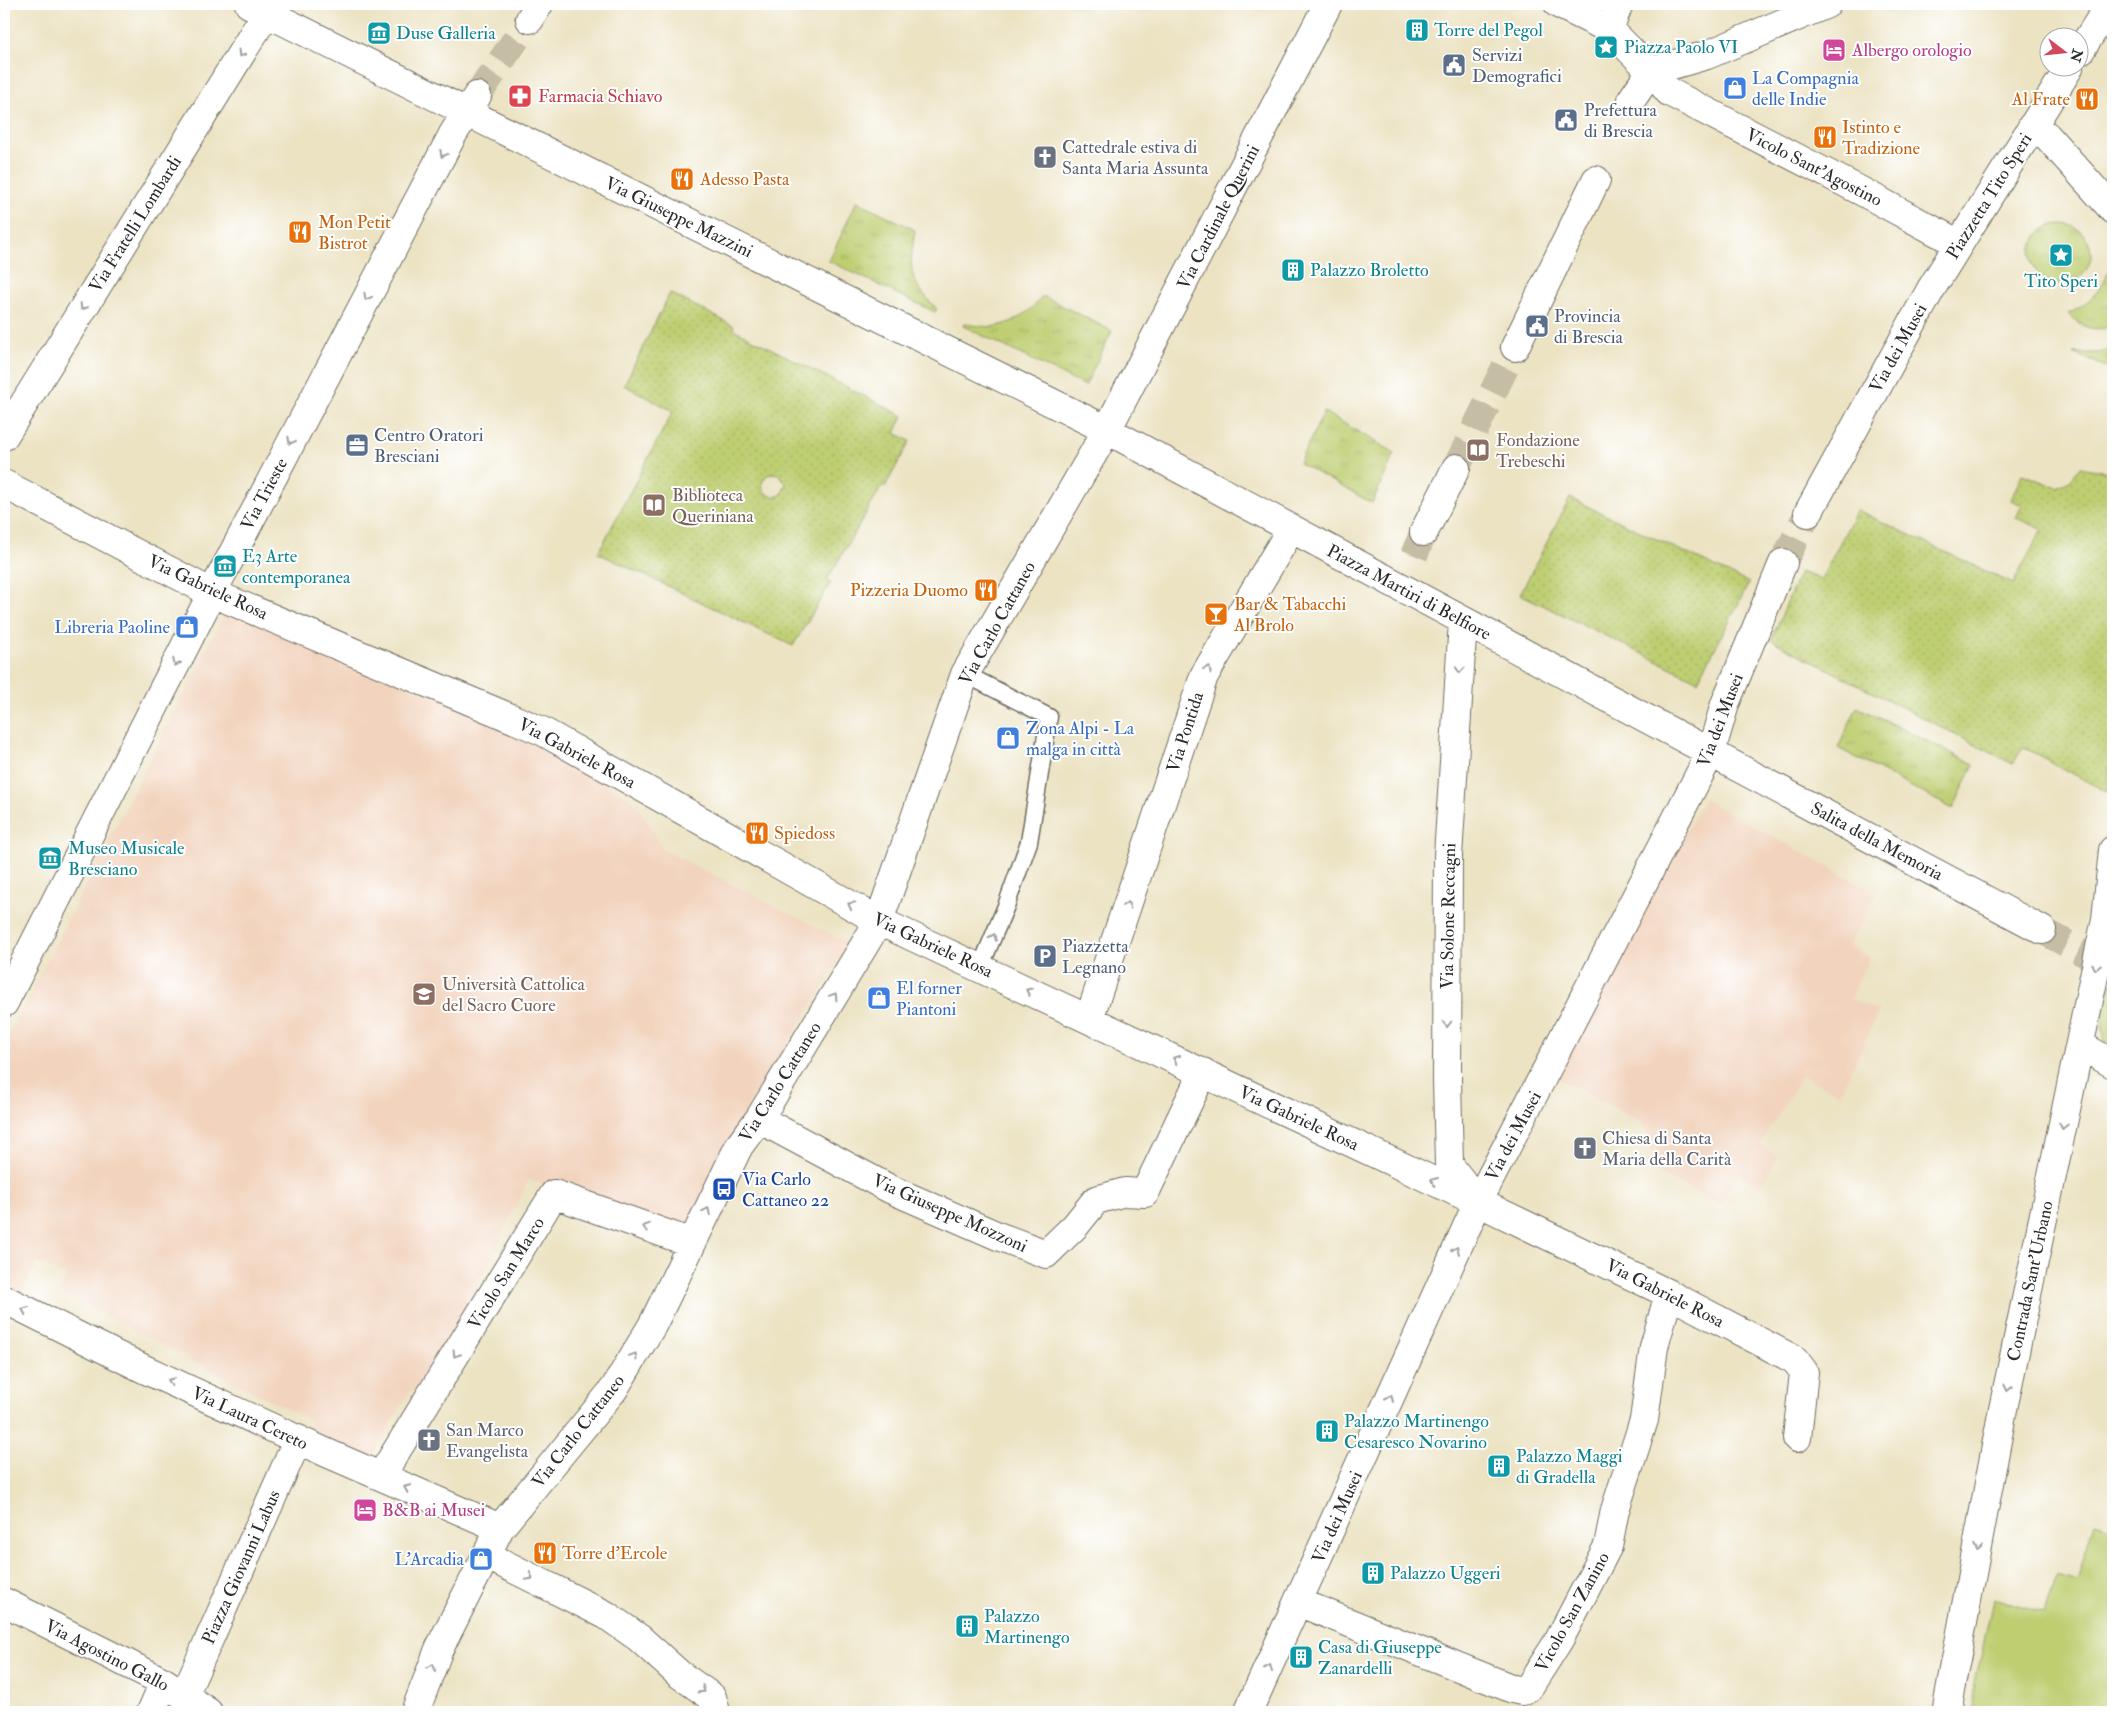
<svg xmlns="http://www.w3.org/2000/svg" width="2117" height="1716" font-family="'IM FELL Double Pica',serif">
	<style>
		.built { fill: #f2d4be }
		.grass { fill: url(#grass-tufts); stroke: #747c4e }
		.park { fill: #bece71; stroke: #747c4e }
		.garden { fill: url(#garden-dots); stroke: #747c4e; fill-rule: evenodd }
		.lines { fill: none; stroke-linecap: round; stroke-linejoin: round }
		.street-tunnel { stroke: #c5bea5; stroke-width: 28; stroke-dasharray: 28 14; stroke-linecap: butt }
		.lane-casing { stroke: #6f6b60; stroke-width: 19 }
		.street-casing { stroke: #6f6b60; stroke-width: 30 }
		.lane { stroke: #fff; stroke-width: 16 }
		.street { stroke: #fff; stroke-width: 28 }
		.oneway { stroke: #a0a0a0 }
		.labels { text-anchor: middle; stroke-width: 4; stroke-linejoin: round; paint-order: stroke }
		.culture-label { font-size: 18px; fill: #0d838f; stroke: #fff; text-anchor: start }
		.hotel-label { font-size: 18px; fill: #b23c85; stroke: #fff; text-anchor: start }
		.service-label { font-size: 18px; fill: #4e5e75; stroke: #fff; text-anchor: start }
		.shop-label { font-size: 18px; fill: #366cbe; stroke: #fff; text-anchor: start }
		.health-label { font-size: 18px; fill: #be3a42; stroke: #fff; text-anchor: start }
		.food-label { font-size: 18px; fill: #c56008; stroke: #fff; text-anchor: start }
		.worship-label { font-size: 18px; fill: #5b616d; stroke: #fff; text-anchor: start }
		.street-label { font-size: 18px; fill: #2b2b2b; stroke: #fff }
		.education-label { font-size: 18px; fill: #785e54; stroke: #fff; text-anchor: start }
		.transit-label { font-size: 18px; fill: #164399; stroke: #fff; text-anchor: start }
	</style>
	<defs>
		<pattern id="grass-tufts" width="24" height="20" patternUnits="userSpaceOnUse" patternTransform="scale(1.25)"><rect width="24" height="20" fill="#bece71"/><path d="M3 7l-1-3M5 7V3M7 7l1-3M15 17l-1-3M17 17v-4M19 17l1-3" fill="none" stroke="#a3b162"/></pattern>
		<pattern id="garden-dots" width="8" height="8" patternUnits="userSpaceOnUse" patternTransform="scale(1.25)"><rect width="8" height="8" fill="#bece71"/><path d="M2 2h.1M6 6h.1" fill="none" stroke="#a3b162" stroke-width="1.8" stroke-linecap="round"/></pattern>
	</defs>
	<rect width="100%" height="100%" fill="#fff"/>
	<filter id="ink" filterUnits="userSpaceOnUse"><feTurbulence type="fractalNoise" baseFrequency=".02" numOctaves="2"/><feDisplacementMap in="SourceGraphic" scale="10" xChannelSelector="R" yChannelSelector="G"/><feConvolveMatrix kernelMatrix="1 2 1 2 8 2 1 2 1" color-interpolation-filters="sRGB"/></filter>
	<filter id="wash" filterUnits="userSpaceOnUse"><feTurbulence type="fractalNoise" baseFrequency=".0096" numOctaves="4" result="noise"/><feDisplacementMap in="SourceGraphic" scale="20" xChannelSelector="R" yChannelSelector="G"/><feGaussianBlur stdDeviation="1.12" result="paint"/><feColorMatrix in="noise" values="0 0 0 0 0 0 0 0 0 0 0 0 0 0 0 0 0 1.4 0 .05"/><feComposite in="paint" operator="in"/></filter>
	<g filter="url(#wash)">
		<rect width="100%" height="100%" fill="#ece3c3"/>
		<path class="built" d="M228,607L532,741L636,802L664,850L850,944L754,1097L688,1229L529,1180L423,1397L410,1390L372,1457L308,1428L311,1421L59,1292L66,1276L37,1262L22,1292L4,1284V1045Z
			M1704,799L1877,893L1849,946L1870,957L1850,998L1879,1012L1840,1094L1802,1076L1760,1145L1778,1156L1761,1186L1738,1175L1721,1205L1658,1173L1643,1123L1557,1078L1632,932Z"/>
		<path class="grass" d="M857,201L915,230C909,271 907,278 937,309L935,312L829,261Z
			M2031 254a30 30 0 1 1 60 0a30 30 0 1 1-60 0Z
			M2111,239L2113,242V326C2094,332 2082,328 2068,314C2098,299 2116,273 2111,239Z
			M1043,296L1112,331L1085,386L963,326L964,324C974,325 986,328 997,326C1015,323 1032,310 1043,296Z
			M2113,348V370L2073,353H2098Z
			M1324,412L1395,453L1372,503L1299,463Z
			M1857,707L1974,764L1953,809L1838,748Z"/>
		<path class="park" d="M2113,971V1052C2092,1038 2109,992 2113,971Z
			M2094,1523L2113,1529V1712H1971L1975,1683L1993,1599L2045,1614L2057,1575L2077,1581Z"/>
		<path class="garden" d="M670,293L734,326L733,329L903,416L895,433L910,441L885,487L882,486L827,580L831,582L793,646L598,553L673,411L624,385ZM772,473L779,474L786,483L782,494C775,498 770,497 764,491C760,483 763,476 772,473Z
			M2080,467L2113,473V731L2107,792L2023,747L2013,764L1771,640L1800,572L1821,579L1857,510L2013,584L2042,529L2016,518L2022,505L2011,500L2022,474L2057,487L2070,481Z
			M1570,498L1749,583L1698,681L1520,594Z"/>
	</g>
	<g filter="url(#ink)">
		<g class="lines">
			<path class="street-tunnel" d="M477,96L530,19
				M1456,468L1515,347
				M1414,555L1424,532
				M1783,563L1808,513
				M2042,930L2113,969"/>
			<g class="lane-casing">
				<path id="lane" d="M965,674L1049,717L1029,842L1006,906L980,968"/>
			</g>
			<g class="street-casing">
				<path id="street" d="M249,4L1107,430L2042,930
					M1558,4L1609,29L1651,71L1669,92L1861,191L1959,244
					M530,19L539,4
					M1609,29L1619,4
					M2080,51L2110,4
					M1651,71L1707,55L1827,4
					M1632,99L1651,71
					M2032,126L2047,136L2113,210
					M1515,347L1596,180
					M4,436L267,12
					M4,484L212,593L542,731L879,921L1478,1202L1669,1294L1795,1360L1804,1372L1797,1438
					M1808,513L1931,289L2069,68
					M1424,532L1456,468
					M1463,621L1448,856L1447,1079L1449,1165L1475,1198
					M4,1003L212,593L453,134L477,96
					M1089,1019L1204,676L1291,529
					M2080,1045L2113,1064
					M759,1119L890,1189L998,1236L1046,1254L1075,1226L1096,1200L1125,1192L1145,1193L1203,1072
					M4,1299L144,1369L327,1453L500,1528
					M381,1476L554,1194L692,1243
					M486,1555L606,1615L639,1638L679,1674L712,1697L716,1712
					M4,1602L164,1682L208,1712
					M1298,1602L1513,1689L1522,1691L1529,1687L1559,1640L1608,1546L1615,1510L1644,1420L1654,1347L1669,1294
					M184,1696L298,1439
					M151,1712L164,1682
					M415,1712L439,1649L500,1528L614,1389L653,1324L739,1146L759,1119L879,921L965,674L1107,430L1328,4
					M1248,1712L1478,1202L1711,752L1725,704L1783,563
					M1946,1712L2003,1409L2106,919L2113,850"/>
			</g>
			<use href="#lane" class="lane"/>
			<use href="#street" class="street"/>
		</g>
		<defs><path id="oneway-chevron" d="M-2-3.5L2.5 0L-2 3.5" fill="none" stroke-width="1.6" stroke-linecap="round" stroke-linejoin="round" transform="scale(1.25)"/></defs>
		<g class="oneway">
			<use href="#oneway-chevron" transform="translate(241 54) rotate(122)"/>
			<use href="#oneway-chevron" transform="translate(443 154) rotate(118)"/>
			<use href="#oneway-chevron" transform="translate(367 297) rotate(118)"/>
			<use href="#oneway-chevron" transform="translate(83 307) rotate(122)"/>
			<use href="#oneway-chevron" transform="translate(291 441) rotate(118)"/>
			<use href="#oneway-chevron" transform="translate(176 663) rotate(117)"/>
			<use href="#oneway-chevron" transform="translate(1208 669) rotate(-60)"/>
			<use href="#oneway-chevron" transform="translate(1460 670) rotate(94)"/>
			<use href="#oneway-chevron" transform="translate(851 905) rotate(-151)"/>
			<use href="#oneway-chevron" transform="translate(1127 905) rotate(-72)"/>
			<use href="#oneway-chevron" transform="translate(993 937) rotate(-67)"/>
			<use href="#oneway-chevron" transform="translate(2096 967) rotate(102)"/>
			<use href="#oneway-chevron" transform="translate(1029 991) rotate(-155)"/>
			<use href="#oneway-chevron" transform="translate(834 996) rotate(-59)"/>
			<use href="#oneway-chevron" transform="translate(1447 1024) rotate(90)"/>
			<use href="#oneway-chevron" transform="translate(1176 1059) rotate(-155)"/>
			<use href="#oneway-chevron" transform="translate(2063 1126) rotate(102)"/>
			<use href="#oneway-chevron" transform="translate(1434 1181) rotate(-155)"/>
			<use href="#oneway-chevron" transform="translate(707 1211) rotate(-64)"/>
			<use href="#oneway-chevron" transform="translate(646 1227) rotate(-161)"/>
			<use href="#oneway-chevron" transform="translate(1456 1250) rotate(-66)"/>
			<use href="#oneway-chevron" transform="translate(25 1310) rotate(-155)"/>
			<use href="#oneway-chevron" transform="translate(456 1354) rotate(122)"/>
			<use href="#oneway-chevron" transform="translate(634 1356) rotate(-59)"/>
			<use href="#oneway-chevron" transform="translate(171 1381) rotate(-156)"/>
			<use href="#oneway-chevron" transform="translate(2008 1388) rotate(102)"/>
			<use href="#oneway-chevron" transform="translate(1390 1398) rotate(-66)"/>
			<use href="#oneway-chevron" transform="translate(407 1488) rotate(-156)"/>
			<use href="#oneway-chevron" transform="translate(1977 1548) rotate(101)"/>
			<use href="#oneway-chevron" transform="translate(530 1577) rotate(27)"/>
			<use href="#oneway-chevron" transform="translate(432 1667) rotate(-69)"/>
			<use href="#oneway-chevron" transform="translate(1269 1668) rotate(-66)"/>
			<use href="#oneway-chevron" transform="translate(702 1690) rotate(35)"/>
		</g>
	</g>
	<defs>
		<g id="building-square" transform="scale(1.25)"><rect x="-9" y="-9" width="18" height="18" rx="4" fill="#0f9aa8" stroke="#fff"/><path d="M-4-6H4V6H1V3H-1V6H-4ZM-2.5-4.3h1.7v1.8h-1.7ZM.8-4.3h1.7v1.8H.8ZM-2.5-1h1.7V.8h-1.7ZM.8-1h1.7V.8H.8Z" fill="#fff"/></g>
		<g id="museum-square" transform="scale(1.25)"><rect x="-9" y="-9" width="18" height="18" rx="4" fill="#0f9aa8" stroke="#fff"/><path d="M0-6L6-3V-2H-6V-3ZM-5-1h2V3h-2ZM-1-1h2V3h-2ZM3-1h2V3H3ZM-6 4H6V6H-6Z" fill="#fff"/></g>
		<g id="sight-square" transform="scale(1.25)"><rect x="-9" y="-9" width="18" height="18" rx="4" fill="#0f9aa8" stroke="#fff"/><path d="M0-6L1.8-2.2L6-1.7L2.9 1.2L3.7 5.4L0 3.3L-3.7 5.4L-2.9 1.2L-6-1.7L-1.8-2.2Z" fill="#fff"/></g>
		<g id="hotel-square" transform="scale(1.25)"><rect x="-9" y="-9" width="18" height="18" rx="4" fill="#d1479c" stroke="#fff"/><path d="M-6-4.5h1.5V1H6V5H4.5V3h-9V5H-6ZM-4 0a1.8 1.8 0 1 1 3.6 0ZM.5 0V-2.5h3Q6-2.5 6 0Z" fill="#fff"/></g>
		<g id="civic-square" transform="scale(1.25)"><rect x="-9" y="-9" width="18" height="18" rx="4" fill="#5c6f8a" stroke="#fff"/><path d="M-.6-6.5H3V-4.5H.6V-3L4-1V1h2V6H-6V1h2V-1L-.6-3ZM-1.2 2.5V6h2.4V2.5Z" fill="#fff"/></g>
		<g id="shop-square" transform="scale(1.25)"><rect x="-9" y="-9" width="18" height="18" rx="4" fill="#3f7fe0" stroke="#fff"/><path d="M-5-2.5h2.3a2.7 3.5 0 0 1 5.4 0H5L5.5 6h-11ZM-1.5-2.5h3a1.5 2.3 0 0 0-3 0Z" fill="#fff"/></g>
		<g id="pharmacy-square" transform="scale(1.25)"><rect x="-9" y="-9" width="18" height="18" rx="4" fill="#e0444e" stroke="#fff"/><path d="M-2-6h4v4h4v4h-4v4h-4v-4h-4v-4h4Z" fill="#fff"/></g>
		<g id="restaurant-square" transform="scale(1.25)"><rect x="-9" y="-9" width="18" height="18" rx="4" fill="#e8710a" stroke="#fff"/><path d="M-5-6h1v4h1v-4h1v4h1v-4h1v5L-1.5 .5V6h-2V.5L-5-1ZM5-6V6H3V1.5H1.5Q1.5-4 5-6Z" fill="#fff"/></g>
		<g id="church-square" transform="scale(1.25)"><rect x="-9" y="-9" width="18" height="18" rx="4" fill="#6b7280" stroke="#fff"/><path d="M-1.2-6h2.4v3.5h3.3v2.4h-3.3V6h-2.4V-.1h-3.3v-2.4h3.3Z" fill="#fff"/></g>
		<g id="office-square" transform="scale(1.25)"><rect x="-9" y="-9" width="18" height="18" rx="4" fill="#5c6f8a" stroke="#fff"/><path d="M-6-3h4V-5.5h4V-3h4V5H-6ZM-1-4.5V-3h2v-1.5ZM-6 0V1H6V0Z" fill="#fff"/></g>
		<g id="library-square" transform="scale(1.25)"><rect x="-9" y="-9" width="18" height="18" rx="4" fill="#8d6e63" stroke="#fff"/><path d="M-6-4Q-3-5.5-.7-3.5V5Q-3 3-6 4ZM6-4Q3-5.5 .7-3.5V5Q3 3 6 4Z" fill="#fff"/></g>
		<g id="bar-square" transform="scale(1.25)"><rect x="-9" y="-9" width="18" height="18" rx="4" fill="#e8710a" stroke="#fff"/><path d="M-6-5H6L.8 .8V4.5H3.5V6h-7V4.5H-.8V.8Z" fill="#fff"/></g>
		<g id="parking-square" transform="scale(1.25)"><rect x="-9" y="-9" width="18" height="18" rx="4" fill="#5c6f8a" stroke="#fff"/><path d="M-3.5-5.5H1a3.5 3.5 0 0 1 0 7H-1V5.5H-3.5ZM-1-3.4V-.6H.8a1.4 1.4 0 0 0 0-2.8Z" fill="#fff"/></g>
		<g id="university-square" transform="scale(1.25)"><rect x="-9" y="-9" width="18" height="18" rx="4" fill="#8d6e63" stroke="#fff"/><path d="M0-5L7-2L0 1L-7-2ZM-4 1L0 2.5L4 1V4Q0 6-4 4Z" fill="#fff"/></g>
		<g id="bus-square" transform="scale(1.25)"><rect x="-9" y="-9" width="18" height="18" rx="4" fill="#1a4fb4" stroke="#fff"/><path d="M-5-6H5V4H4V6H2V4H-2V6H-4V4H-5ZM-3.5-4V0h7V-4ZM-3.5 1.2v1.5H-2V1.2ZM2 1.2v1.5H3.5V1.2Z" fill="#fff"/></g>
	</defs>
	<g fill-rule="evenodd">
		<use href="#building-square" x="1417" y="30"/>
		<use href="#museum-square" x="379" y="33"/>
		<use href="#sight-square" x="1606" y="47"/>
		<use href="#hotel-square" x="1834" y="50"/>
		<use href="#civic-square" x="1454" y="65"/>
		<use href="#shop-square" x="1735" y="88"/>
		<use href="#pharmacy-square" x="520" y="96"/>
		<use href="#restaurant-square" x="2087" y="99"/>
		<use href="#civic-square" x="1566" y="120"/>
		<use href="#restaurant-square" x="1825" y="137"/>
		<use href="#church-square" x="1045" y="157"/>
		<use href="#restaurant-square" x="682" y="179"/>
		<use href="#restaurant-square" x="300" y="232"/>
		<use href="#sight-square" x="2061" y="255"/>
		<use href="#building-square" x="1293" y="270"/>
		<use href="#civic-square" x="1537" y="326"/>
		<use href="#office-square" x="357" y="445"/>
		<use href="#library-square" x="1478" y="450"/>
		<use href="#library-square" x="654" y="505"/>
		<use href="#museum-square" x="225" y="566"/>
		<use href="#restaurant-square" x="986" y="590"/>
		<use href="#bar-square" x="1216" y="614"/>
		<use href="#shop-square" x="187" y="627"/>
		<use href="#shop-square" x="1008" y="738"/>
		<use href="#restaurant-square" x="757" y="833"/>
		<use href="#museum-square" x="50" y="858"/>
		<use href="#parking-square" x="1045" y="956"/>
		<use href="#university-square" x="424" y="994"/>
		<use href="#shop-square" x="879" y="998"/>
		<use href="#church-square" x="1585" y="1148"/>
		<use href="#bus-square" x="724" y="1189"/>
		<use href="#building-square" x="1327" y="1431"/>
		<use href="#church-square" x="429" y="1440"/>
		<use href="#building-square" x="1499" y="1466"/>
		<use href="#hotel-square" x="365" y="1510"/>
		<use href="#restaurant-square" x="545" y="1553"/>
		<use href="#shop-square" x="481" y="1559"/>
		<use href="#building-square" x="1373" y="1573"/>
		<use href="#building-square" x="967" y="1626"/>
		<use href="#building-square" x="1301" y="1657"/>
	</g>
	<g class="labels">
		<g class="culture-label">
			<text x="1434" y="36">Torre del Pegol</text>
			<text x="396" y="39">Duse Galleria</text>
			<text x="1624" y="53">Piazza Paolo VI</text>
			<text x="1310" y="276">Palazzo Broletto</text>
			<text x="2061" y="287" text-anchor="middle">Tito Speri</text>
			<text x="242" y="562">E3 Arte<tspan x="242" dy="21">contemporanea</tspan></text>
			<text x="68" y="854">Museo Musicale<tspan x="68" dy="21">Bresciano</tspan></text>
			<text x="1344" y="1427">Palazzo Martinengo<tspan x="1344" dy="21">Cesaresco Novarino</tspan></text>
			<text x="1516" y="1462">Palazzo Maggi<tspan x="1516" dy="21">di Gradella</tspan></text>
			<text x="1390" y="1579">Palazzo Uggeri</text>
			<text x="984" y="1622">Palazzo<tspan x="984" dy="21">Martinengo</tspan></text>
			<text x="1318" y="1653">Casa di Giuseppe<tspan x="1318" dy="21">Zanardelli</tspan></text>
		</g>
		<g class="hotel-label">
			<text x="1852" y="56">Albergo orologio</text>
			<text x="382" y="1516">B&amp;B ai Musei</text>
		</g>
		<g class="service-label">
			<text x="1472" y="61">Servizi<tspan x="1472" dy="21">Demografici</tspan></text>
			<text x="1584" y="116">Prefettura<tspan x="1584" dy="21">di Brescia</tspan></text>
			<text x="1554" y="322">Provincia<tspan x="1554" dy="21">di Brescia</tspan></text>
			<text x="374" y="441">Centro Oratori<tspan x="374" dy="21">Bresciani</tspan></text>
			<text x="1062" y="952">Piazzetta<tspan x="1062" dy="21">Legnano</tspan></text>
		</g>
		<g class="shop-label">
			<text x="1752" y="84">La Compagnia<tspan x="1752" dy="21">delle Indie</tspan></text>
			<text x="170" y="633" text-anchor="end">Libreria Paoline</text>
			<text x="1026" y="734">Zona Alpi - La<tspan x="1026" dy="21">malga in città</tspan></text>
			<text x="896" y="994">El forner<tspan x="896" dy="21">Piantoni</tspan></text>
			<text x="464" y="1565" text-anchor="end">L'Arcadia</text>
		</g>
		<g class="health-label">
			<text x="538" y="102">Farmacia Schiavo</text>
		</g>
		<g class="food-label">
			<text x="2070" y="105" text-anchor="end">Al Frate</text>
			<text x="1842" y="133">Istinto e<tspan x="1842" dy="21">Tradizione</tspan></text>
			<text x="700" y="185">Adesso Pasta</text>
			<text x="318" y="228">Mon Petit<tspan x="318" dy="21">Bistrot</tspan></text>
			<text x="968" y="596" text-anchor="end">Pizzeria Duomo</text>
			<text x="1234" y="610">Bar &amp; Tabacchi<tspan x="1234" dy="21">Al Brolo</tspan></text>
			<text x="774" y="839">Spiedoss</text>
			<text x="562" y="1559">Torre d'Ercole</text>
		</g>
		<g class="worship-label">
			<text x="1062" y="153">Cattedrale estiva di<tspan x="1062" dy="21">Santa Maria Assunta</tspan></text>
			<text x="1602" y="1144">Chiesa di Santa<tspan x="1602" dy="21">Maria della Carità</tspan></text>
			<text x="446" y="1436">San Marco<tspan x="446" dy="21">Evangelista</tspan></text>
		</g>
		<g class="street-label">
			<text transform="translate(1814 167) rotate(27)" y="6">Vicolo Sant'Agostino</text>
			<text transform="translate(1989 196) rotate(-58)" y="6">Piazzetta Tito Speri</text>
			<text transform="translate(679 217) rotate(26)" y="6">Via Giuseppe Mazzini</text>
			<text transform="translate(1218 217) rotate(-63)" y="6">Via Cardinale Querini</text>
			<text transform="translate(135 224) rotate(-58)" y="6">Via Fratelli Lombardi</text>
			<text transform="translate(1898 348) rotate(-61)" y="6">Via dei Musei</text>
			<text transform="translate(264 494) rotate(-62)" y="6">Via Trieste</text>
			<text transform="translate(208 587) rotate(25)" y="6">Via Gabriele Rosa</text>
			<text transform="translate(1409 592) rotate(28)" y="6">Piazza Martiri di Belfiore</text>
			<text transform="translate(997 623) rotate(-61)" y="6">Via Carlo Cattaneo</text>
			<text transform="translate(1720 720) rotate(-69)" y="6">Via dei Musei</text>
			<text transform="translate(1185 732) rotate(-72)" y="6">Via Pontida</text>
			<text transform="translate(577 753) rotate(28)" y="6">Via Gabriele Rosa</text>
			<text transform="translate(1877 841) rotate(28)" y="6">Salita della Memoria</text>
			<text transform="translate(1448 916) rotate(-89)" y="6">Via Solone Reccagni</text>
			<text transform="translate(933 945) rotate(25)" y="6">Via Gabriele Rosa</text>
			<text transform="translate(780 1082) rotate(-58)" y="6">Via Carlo Cattaneo</text>
			<text transform="translate(1299 1118) rotate(25)" y="6">Via Gabriele Rosa</text>
			<text transform="translate(1513 1136) rotate(-62)" y="6">Via dei Musei</text>
			<text transform="translate(950 1213) rotate(24)" y="6">Via Giuseppe Mozzoni</text>
			<text transform="translate(506 1273) rotate(-58)" y="6">Vicolo San Marco</text>
			<text transform="translate(2030 1281) rotate(-78)" y="6">Contrada Sant'Urbano</text>
			<text transform="translate(1665 1293) rotate(27)" y="6">Via Gabriele Rosa</text>
			<text transform="translate(250 1418) rotate(25)" y="6">Via Laura Cereto</text>
			<text transform="translate(578 1431) rotate(-52)" y="6">Via Carlo Cattaneo</text>
			<text transform="translate(1337 1517) rotate(-66)" y="6">Via dei Musei</text>
			<text transform="translate(241 1567) rotate(-66)" y="6">Piazza Giovanni Labus</text>
			<text transform="translate(1572 1612) rotate(-61)" y="6">Vicolo San Zanino</text>
			<text transform="translate(107 1655) rotate(27)" y="6">Via Agostino Gallo</text>
		</g>
		<g class="education-label">
			<text x="1496" y="446">Fondazione<tspan x="1496" dy="21">Trebeschi</tspan></text>
			<text x="672" y="501">Biblioteca<tspan x="672" dy="21">Queriniana</tspan></text>
			<text x="442" y="990">Università Cattolica<tspan x="442" dy="21">del Sacro Cuore</tspan></text>
		</g>
		<g class="transit-label">
			<text x="742" y="1185">Via Carlo<tspan x="742" dy="21">Cattaneo 22</tspan></text>
		</g>
	</g>
	<rect width="2117" height="1716" fill="none" stroke="#fff" stroke-width="20"/>
	<g transform="translate(2064 52) rotate(106)"><circle r="24" fill="#ffffff" stroke="#aaaaaa"/>
	<path d="M0-4L9 19L0 12L-9 19Z" fill="#d1495b"/>
	<text y="-8" font-size="14" font-weight="bold" text-anchor="middle" fill="#2b2b2b">N</text>
	</g>
</svg>
